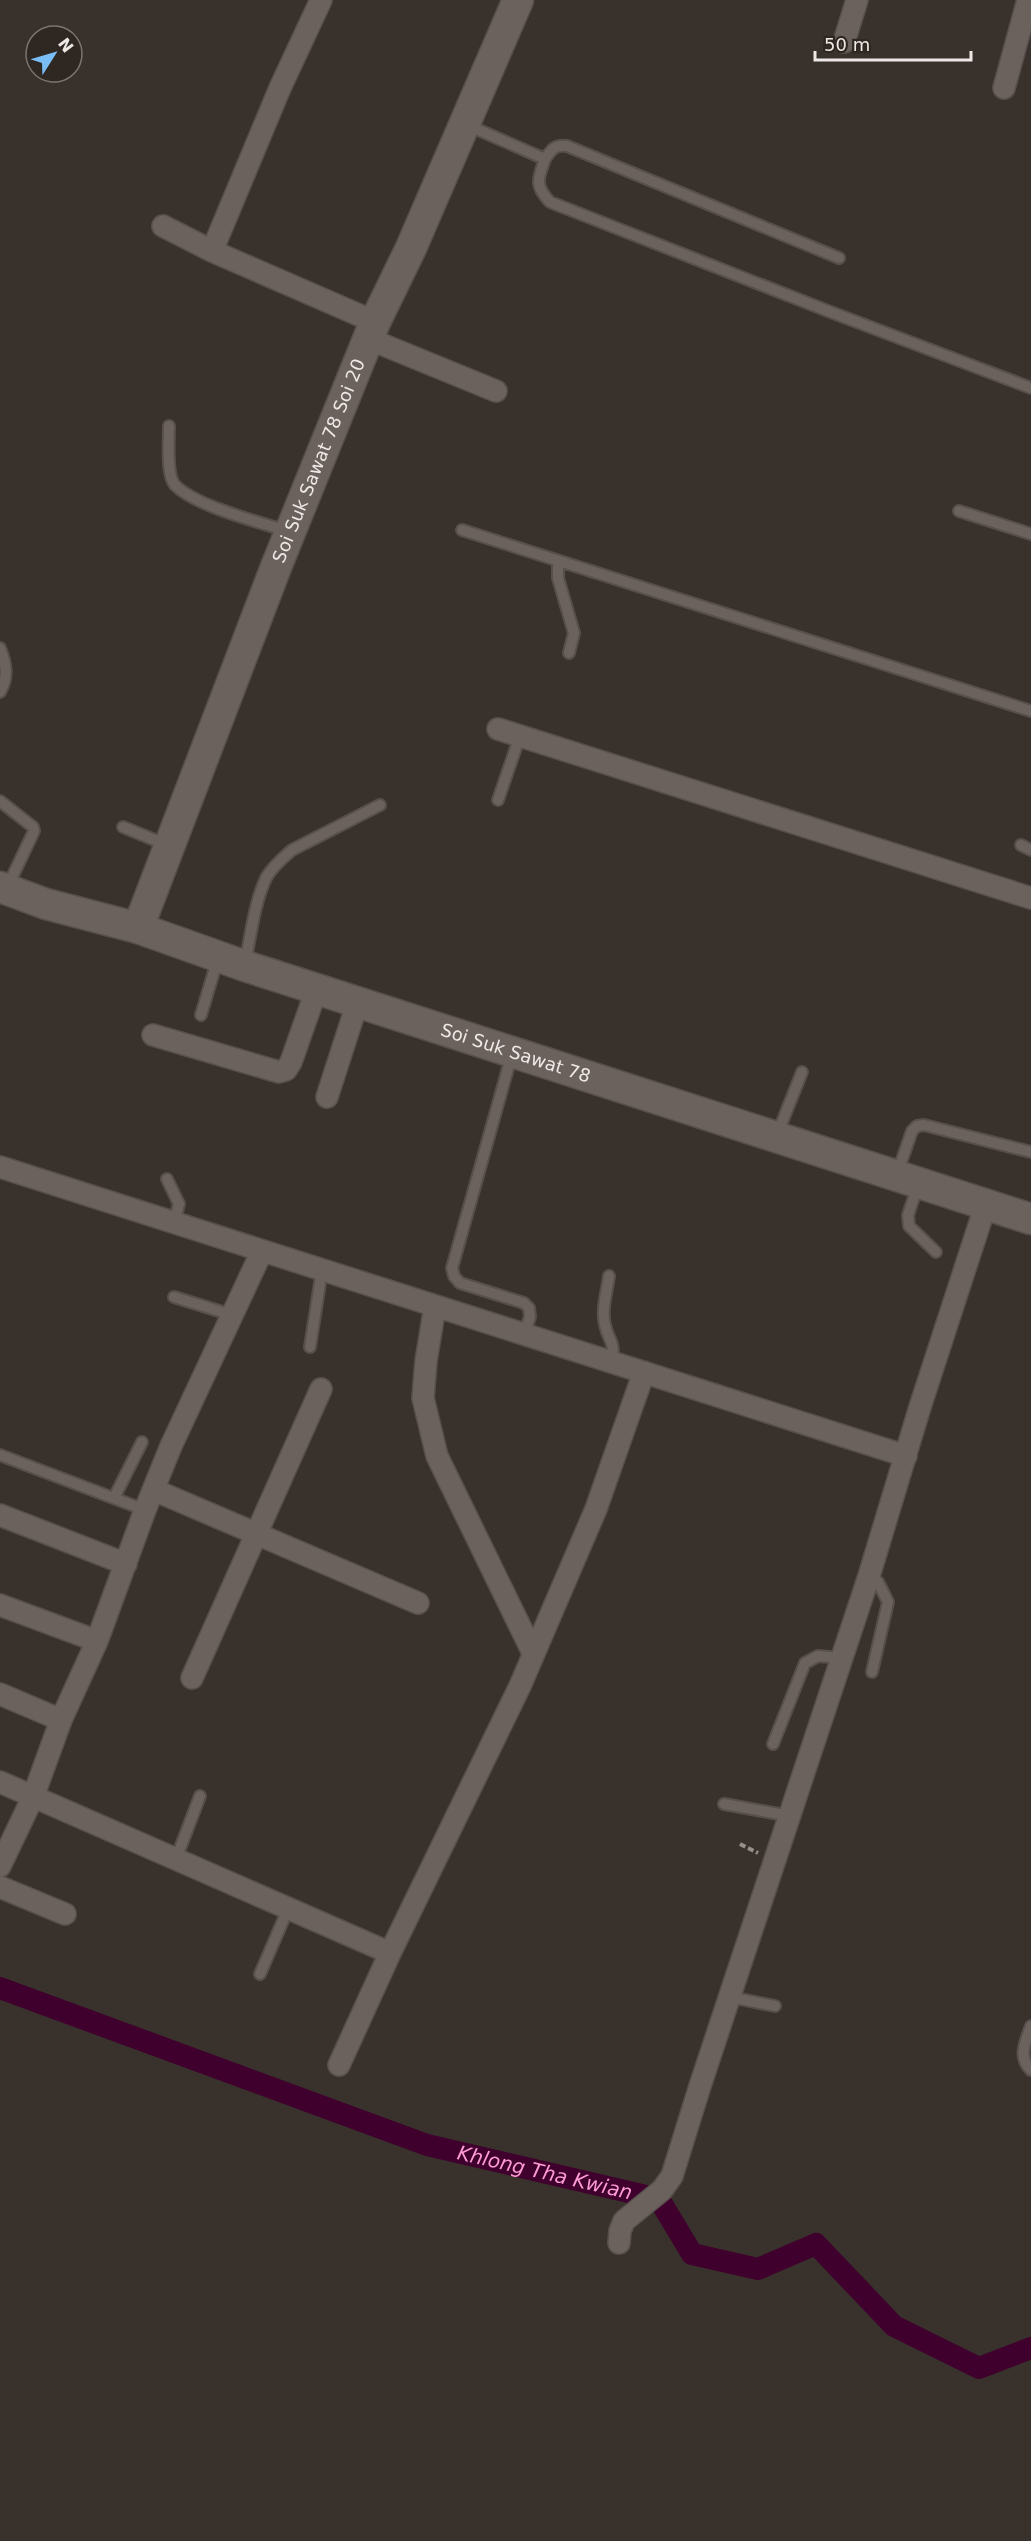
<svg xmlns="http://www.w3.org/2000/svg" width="1031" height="2541" font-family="'DejaVu Sans',sans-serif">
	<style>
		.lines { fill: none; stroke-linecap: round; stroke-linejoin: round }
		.canal { stroke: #40002d; stroke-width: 22 }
		.lane-casing { stroke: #564f4b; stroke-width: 14 }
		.street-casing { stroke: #564f4b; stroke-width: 24 }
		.secondary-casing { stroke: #564f4b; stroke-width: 33 }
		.path { stroke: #968f8b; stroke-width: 4; stroke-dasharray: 6 3; stroke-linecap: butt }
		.lane { stroke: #6b625d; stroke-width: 10 }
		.street { stroke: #6b625d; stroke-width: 21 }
		.secondary { stroke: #6b625d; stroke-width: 30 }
		.labels { text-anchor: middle; stroke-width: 6; stroke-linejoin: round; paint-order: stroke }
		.street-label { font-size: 18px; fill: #eee9e6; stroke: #2f2722 }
		.water-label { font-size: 20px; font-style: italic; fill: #fd9bd4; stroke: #2f2722 }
	</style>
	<rect width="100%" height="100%" fill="#39312c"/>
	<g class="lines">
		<path class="canal" id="s1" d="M0,1988L427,2145L659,2199L692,2254L758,2269L816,2244L894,2326L979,2368L1031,2348"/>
		<g class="lane-casing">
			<path id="lane" d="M465,124L545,159C538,179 534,185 550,202L828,311L1031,388
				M545,159C551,150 555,144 567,146L839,258
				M169,426C169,440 166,475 175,485C195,506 259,522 287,531
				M959,511L1031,534
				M462,530L1031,711
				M558,561V578L574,633L569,653
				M0,648C6,663 9,677 0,692
				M498,800L520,736
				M0,801L33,827L34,831L7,888
				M123,827L167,845
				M1021,845L1031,850
				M245,963C251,935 254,904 266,878C272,867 283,858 292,850L380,805
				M201,1015L218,958
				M512,1054L452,1268L454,1276L460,1283L524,1303L529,1308L530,1317L524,1334
				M777,1135L802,1072
				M897,1174L912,1131L917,1126L924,1125L1031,1152
				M167,1179L179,1204L174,1223
				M918,1185L908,1215L909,1226L936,1252
				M609,1276C607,1292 601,1310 605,1325C609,1343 615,1339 612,1362
				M174,1297L232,1315
				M310,1347L322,1270
				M0,1455L145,1510
				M114,1498L142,1442
				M869,1576L878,1582L888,1602L872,1672
				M773,1744L805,1663L818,1656L842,1658
				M724,1804L790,1816
				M176,1859L200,1796
				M260,1974L288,1909
				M730,1997L775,2006
				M1031,2026C1026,2041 1017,2057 1031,2070"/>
		</g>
		<g class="street-casing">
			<path id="street" d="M321,0L280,88L212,251L375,322
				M844,42L857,0
				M1004,88L1028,0
				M163,226L212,251
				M369,339L496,391
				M498,729L1031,898
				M153,1035L279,1072L286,1070L291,1062L317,988
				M327,1097L358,1001
				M0,1167L906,1456
				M435,1306L426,1361L423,1398L437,1456L533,1653
				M154,1490L418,1603
				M0,1515L126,1564
				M0,1605L97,1641
				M192,1678L321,1389
				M0,1694L61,1720
				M0,1782L390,1953
				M0,1866L33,1797L61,1720L97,1641L145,1510L171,1446L262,1251
				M0,1887L65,1914
				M339,2065L390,1953L520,1686L596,1509L644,1372
				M619,2243L620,2231L624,2221L662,2190L672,2176L700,2086L869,1576L920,1407L986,1204"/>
		</g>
		<g class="secondary-casing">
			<g id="secondary">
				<path id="s2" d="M0,887L46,904L138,928L245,966L1031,1219"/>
				<path id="s3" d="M138,928L276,567L375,322L411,248L518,0"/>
			</g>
		</g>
		<path class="path" d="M740,1844L758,1853"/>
		<use href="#lane" class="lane"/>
		<use href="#street" class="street"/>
		<use href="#secondary" class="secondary"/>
	</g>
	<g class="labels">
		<g class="street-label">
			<text dy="6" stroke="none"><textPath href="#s3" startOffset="501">Soi Suk Sawat 78 Soi 20</textPath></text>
			<text dy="6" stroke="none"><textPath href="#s2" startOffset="542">Soi Suk Sawat 78</textPath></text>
		</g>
		<g class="water-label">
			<text dy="7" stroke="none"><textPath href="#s1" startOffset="576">Khlong Tha Kwian</textPath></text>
		</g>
	</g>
	<g transform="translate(54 54) rotate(53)"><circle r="28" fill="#2f2722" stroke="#7b7570" stroke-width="1.5"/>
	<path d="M0-4.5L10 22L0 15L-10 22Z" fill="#7abef8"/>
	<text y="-9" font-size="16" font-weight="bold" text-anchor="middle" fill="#eee9e6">N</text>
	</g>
	<path d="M815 51v9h156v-9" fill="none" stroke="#eee9e6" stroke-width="3"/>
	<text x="824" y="51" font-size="18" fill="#eee9e6" stroke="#2f2722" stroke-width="4.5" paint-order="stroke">50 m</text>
</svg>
